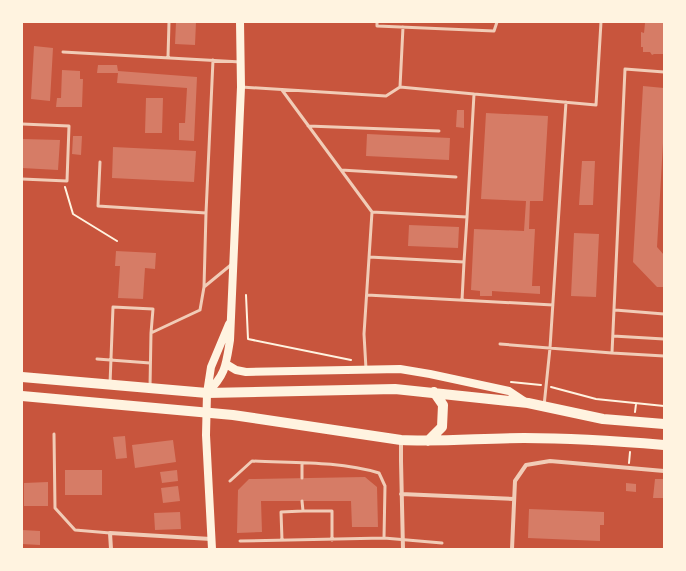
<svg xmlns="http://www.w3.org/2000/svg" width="686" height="571" font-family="Manrope,sans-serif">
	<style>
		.building { fill: #d67c66 }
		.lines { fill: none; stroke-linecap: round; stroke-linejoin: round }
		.path { stroke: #fff3e0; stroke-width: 2 }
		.service { stroke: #f1ccb7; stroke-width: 3 }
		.minor { stroke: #f1ccb7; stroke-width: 4 }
		.secondary { stroke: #fff3e0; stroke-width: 8 }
		.primary { stroke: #fff3e0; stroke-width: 10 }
	</style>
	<rect width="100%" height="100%" fill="#c8553d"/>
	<path class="building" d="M176,22H196L195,45L175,44Z
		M649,22H663L664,23V54H654L652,55L650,52H643V47H641V32L644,33L645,23H648Z
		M34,46L53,48L50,101L31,99Z
		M98,65H117L118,71L197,77L194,141L179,140V123H185L187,88L117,83L118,73H97Z
		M62,70L80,71V79H83L82,107H56L57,98H61Z
		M643,86L664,88V126L657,247L664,255V287H657L633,262Z
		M146,98H163L162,133H145Z
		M457,110H464V128L456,127Z
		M486,113L548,116L543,201H530L529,229H535L532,286H540V294L492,291V296H480V291L471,290L474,229L524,231L526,201L481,199Z
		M367,134L450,138L449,160L366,156Z
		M73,136H82L81,155L72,154Z
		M22,139L60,140L58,170L22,168Z
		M113,147L196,151L194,182L112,178Z
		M582,161H595L593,205H579Z
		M409,225L459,227L458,248L408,246Z
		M574,233L599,234L596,297L571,296Z
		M116,251L156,253L155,269L145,268L143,299L118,298L120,266H115Z
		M125,436L127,458L116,459L113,437Z
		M173,440L176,462L135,468L132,445Z
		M65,470H102V495H65Z
		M177,470L178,481L162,483L160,472Z
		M365,477L377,487L378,527H352L351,501H261L262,532L237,533L238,490L249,479Z
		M655,479H664V498H653Z
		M48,482V506H24V483Z
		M626,483L636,484V492L626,491Z
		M178,486L180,501L163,503L161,488Z
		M529,509L604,512V525H600V541L528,538Z
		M180,512L181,529L155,530L154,513Z
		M22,530L40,531V545L22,544Z"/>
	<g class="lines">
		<path class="path" d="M65,187L73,214L117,241
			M246,295L248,339L351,360
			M511,382L541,385
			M551,387L596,399L664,406
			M635,412L636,404
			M629,463L630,452"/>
		<path class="service" d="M377,22V26L494,31L497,22
			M63,52L241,62
			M168,57L169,22
			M241,87L386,96L400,87L474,94
			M400,87L403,27
			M282,90L372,212L364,334L366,369
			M22,124L69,126L67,181L22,179
			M308,126L439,131
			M100,162L98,206L206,213L213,60
			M341,170L456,177
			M372,212L467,217L474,94L596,105L601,22
			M369,257L464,262L467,217
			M204,287L232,264
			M367,295L553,305
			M462,300L464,262
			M615,310L664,314
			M613,336L664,339
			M500,344L612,353L625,69L664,72
			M612,353L664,356
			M97,359L150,363
			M110,384L113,307L153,309L151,333L200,310L204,287L206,213
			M150,387L151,333
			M544,406L550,348L566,102
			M54,434L55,508L75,530L110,533
			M302,478V463
			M230,481L252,461C294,463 339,461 379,473L385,486L384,538
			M303,511H332V540
			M282,540L281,512L303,511L302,501
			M240,541L384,538L442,543"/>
		<path class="minor" d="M401,440V461L403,549
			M401,494L514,499
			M111,549L110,533L211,539
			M512,549L515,481L526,465L550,461L664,471"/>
		<path class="secondary" d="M226,364L236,370L246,372L400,369L430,374L509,391L527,403
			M207,393C226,374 226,365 230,340L241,87L240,22
			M212,549L206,435L207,393L211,367L229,324"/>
		<path class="primary" d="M22,377L207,393L395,389L528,403L603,419L664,424
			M22,396L233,415L401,440C442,442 483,438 524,438C570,438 617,441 664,445
			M428,441L442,427L443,405L434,392"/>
	</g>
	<rect width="686" height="571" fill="none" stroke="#fff3e0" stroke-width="46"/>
</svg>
